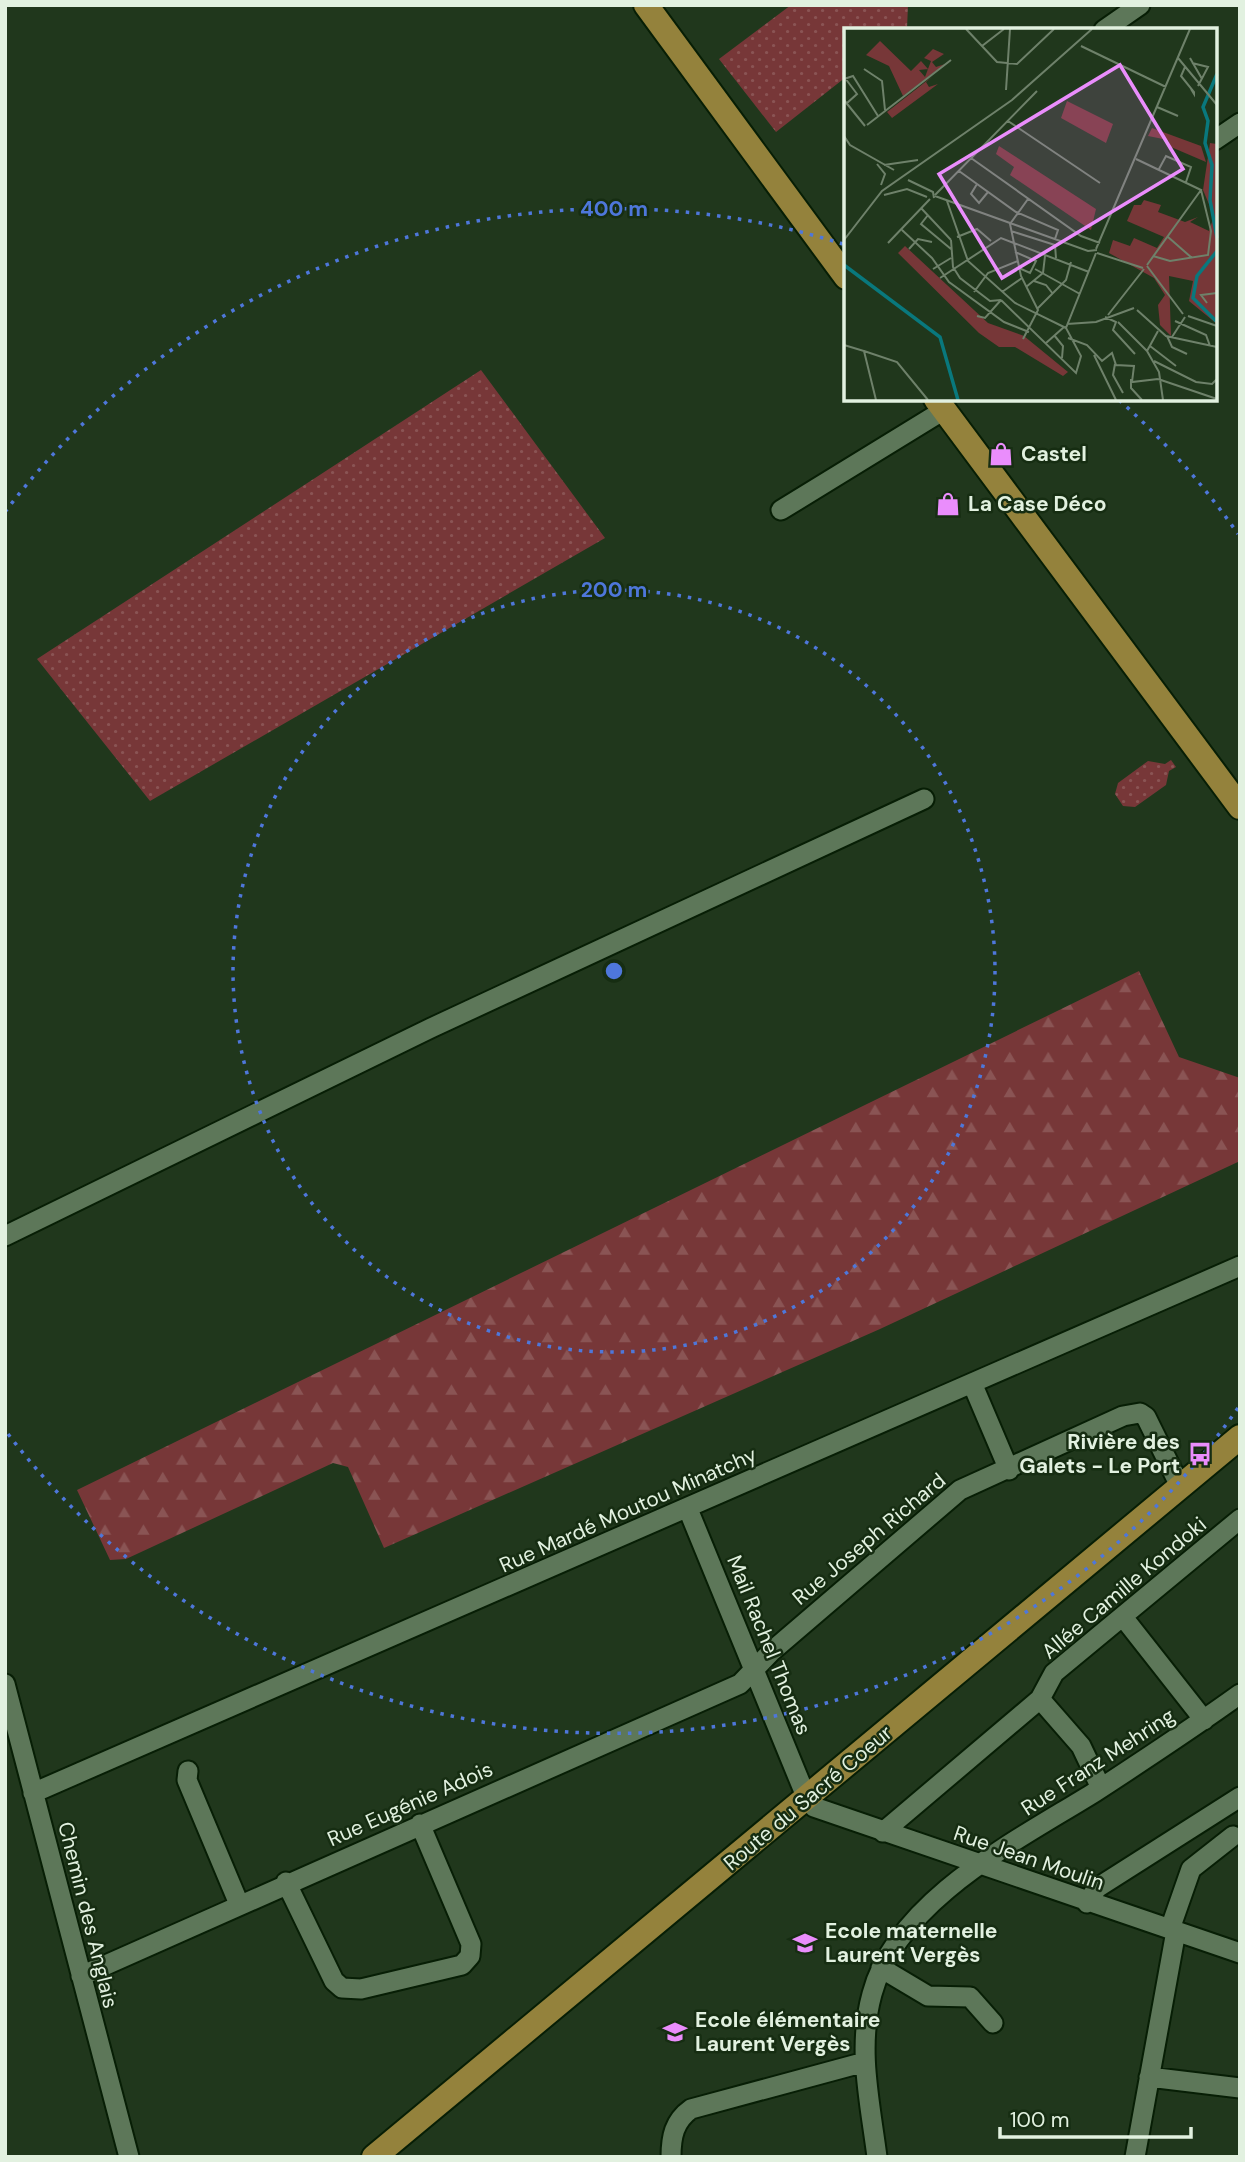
<svg xmlns="http://www.w3.org/2000/svg" width="1245" height="2162" font-family="'DM Sans',sans-serif">
	<style>
		.grass { fill: url(#grass-dots) }
		.forest { fill: url(#forest-firs) }
		.lines { fill: none; stroke-linecap: round; stroke-linejoin: round }
		.minor-casing { stroke: #071e05; stroke-width: 23 }
		.major-casing { stroke: #071e05; stroke-width: 28 }
		.minor { stroke: #5d7759; stroke-width: 19 }
		.major { stroke: #94823c; stroke-width: 24 }
		.ring { fill: none; stroke: #4e77da; stroke-width: 3.5; stroke-dasharray: 3.5 7 }
		.labels { text-anchor: middle; stroke-width: 5; stroke-linejoin: round; paint-order: stroke }
		.poi-label { font-size: 21px; font-weight: bold; fill: #e2f1e0; stroke: #162d12; text-anchor: start }
		.street-label { font-size: 21px; fill: #e2f1e0; stroke: #162d12 }
		.inset-river { fill: none; stroke: #09787d; stroke-width: 3.5 }
		.inset-road { fill: none; stroke: #6e816a; stroke-width: 2 }
		.view { fill: #ea8dfc; fill-opacity: 0.15; stroke: #ea8dfc; stroke-width: 3.5 }
		.inset-edge { fill: none; stroke: #e2f1e0; stroke-width: 3.5 }
		.centre { fill: #4e77da; stroke: #162d12; stroke-width: 3.5 }
		.ring-label { font-size: 21px; text-anchor: middle; font-weight: bold; fill: #4e77da; stroke: #162d12; stroke-width: 5; stroke-linejoin: round; paint-order: stroke }
	</style>
	<defs>
		<pattern id="grass-dots" width="8" height="8" patternUnits="userSpaceOnUse" patternTransform="scale(1.75)"><rect width="8" height="8" fill="#773738"/><path d="M2 2h.1M6 6h.1" fill="none" stroke="#8a5454" stroke-width="1.8" stroke-linecap="round"/></pattern>
		<pattern id="forest-firs" width="22" height="20" patternUnits="userSpaceOnUse" patternTransform="scale(1.75)"><rect width="22" height="20" fill="#773738"/><path d="M5 1l3.5 6h-7zM16 11l3.5 6h-7z" fill="#8a5454"/></pattern>
	</defs>
	<rect width="100%" height="100%" fill="#20371c"/>
	<path class="grass" d="M791,5H908L907,29L846,30V77L776,132L719,59Z
		M481,370L605,538L150,801L37,659Z
		M1171,760L1176,767L1169,771L1166,785L1135,807L1123,806L1115,794L1118,783L1148,761L1165,764Z"/>
	<path class="forest" d="M1139,971L1179,1057L1240,1078V1161L880,1329L384,1548L348,1467L333,1463L126,1559L110,1560L77,1490Z"/>
	<g class="lines">
		<g class="minor-casing">
			<path id="minor" d="M1104,30L1140,5
				M1215,140L1240,123
				M781,510L944,410
				M5,1236L431,1028L924,799
				M972,1383L1009,1470
				M688,1509L807,1799L814,1807L1240,1953
				M1123,1617L1204,1720
				M5,1684L129,2157
				M1040,1699L1081,1746L1101,1788
				M188,1771L187,1780L239,1904
				M33,1793L1240,1266
				M883,1832L1040,1699L1054,1673L1240,1519
				M286,1882L334,1981L342,1988L361,1989L462,1965L470,1956L471,1944L420,1824
				M1087,1903L1097,1888L1240,1797
				M1170,1929L1191,1869L1233,1836
				M881,1968L928,1996L970,1997L993,2023
				M81,1976L740,1684L772,1651L960,1490L1123,1416L1140,1413L1146,1417L1180,1486
				M1149,2077L1240,2088
				M671,2157C671,2137 674,2121 691,2109L865,2062
				M877,2157C870,2102 857,2048 872,1994C897,1900 1018,1840 1095,1792C1144,1760 1193,1728 1240,1694
				M1135,2157L1176,1931"/>
		</g>
		<g class="major-casing">
			<path id="major" d="M646,5L846,277
				M936,399L1240,807
				M374,2157L1240,1437"/>
		</g>
		<use href="#minor" class="minor"/>
		<use href="#major" class="major"/>
	</g>
	<g class="ring">
		<circle cx="614" cy="971" r="381"/>
		<path d="M1238 1408A762 762 0 0 1 5 1430M5 512A762 762 0 0 1 843 244M1119 400A762 762 0 0 1 1238 534"/>
	</g>
	<defs>
		<g id="shop-bare" transform="scale(1.89)"><path d="M-5-2.5h2.3a2.7 3.5 0 0 1 5.4 0H5L5.5 6h-11ZM-1.5-2.5h3a1.5 2.3 0 0 0-3 0Z" fill="#ea8dfc" stroke="#162d12" stroke-width="2.5" paint-order="stroke"/></g>
		<g id="bus-bare" transform="scale(1.89)"><path d="M-5-6H5V4H4V6H2V4H-2V6H-4V4H-5ZM-3.5-4V0h7V-4ZM-3.5 1.2v1.5H-2V1.2ZM2 1.2v1.5H3.5V1.2Z" fill="#ea8dfc" stroke="#162d12" stroke-width="2.5" paint-order="stroke"/></g>
		<g id="school-bare" transform="scale(1.89)"><path d="M0-5L7-2L0 1L-7-2ZM-4 1L0 2.5L4 1V4Q0 6-4 4Z" fill="#ea8dfc" stroke="#162d12" stroke-width="2.5" paint-order="stroke"/></g>
	</defs>
	<g fill-rule="evenodd">
		<use href="#shop-bare" x="1001" y="454"/>
		<use href="#shop-bare" x="948" y="504"/>
		<use href="#bus-bare" x="1200" y="1454"/>
		<use href="#school-bare" x="805" y="1943"/>
		<use href="#school-bare" x="675" y="2032"/>
	</g>
	<g class="labels">
		<g class="poi-label">
			<text x="1021" y="461">Castel</text>
			<text x="968" y="511">La Case Déco</text>
			<text x="1180" y="1449" text-anchor="end">Rivière des<tspan x="1180" dy="24">Galets - Le Port</tspan></text>
			<text x="825" y="1938">Ecole maternelle<tspan x="825" dy="24">Laurent Vergès</tspan></text>
			<text x="695" y="2027">Ecole élémentaire<tspan x="695" dy="24">Laurent Vergès</tspan></text>
		</g>
		<g class="street-label">
			<text transform="translate(628 1510) rotate(-24)" y="7">Rue Mardé Moutou Minatchy</text>
			<text transform="translate(869 1539) rotate(-40)" y="7">Rue Joseph Richard</text>
			<text transform="translate(1124 1588) rotate(-40)" y="7">Allée Camille Kondoki</text>
			<text transform="translate(769 1645) rotate(68)" y="7">Mail Rachel Thomas</text>
			<text transform="translate(1098 1762) rotate(-33)" y="7">Rue Franz Mehring</text>
			<text transform="translate(808 1798) rotate(-40)" y="7">Route du Sacré Coeur</text>
			<text transform="translate(410 1804) rotate(-24)" y="7">Rue Eugénie Adois</text>
			<text transform="translate(1029 1858) rotate(19)" y="7">Rue Jean Moulin</text>
			<text transform="translate(88 1915) rotate(76)" y="7">Chemin des Anglais</text>
		</g>
	</g>
	<g transform="translate(844 28)">
		<rect width="373" height="373" fill="#20371c"/>
		<path d="M36,13L67,43L77,33L84,41L75,42L81,49L87,33L80,30L89,21L100,26L88,34L92,39L101,36L59,68L45,38L22,27ZM89,48L82,54L85,59L94,56L48,90L43,84ZM223,73L269,96L262,115L217,90ZM308,100L357,118L362,134L327,119L324,112L304,108ZM366,115L373,116V296L345,273L349,253L325,248L327,308L316,297L314,277L321,267L310,250L265,225L269,212L286,218L290,210L313,220L320,209L283,193L290,177H297L300,172L317,177L314,184L341,194L354,189L346,194L365,203L370,188L359,162Z" fill="#773738"/>
		<path d="M155,118L252,181L247,202L166,147L170,139L152,126Z" fill="#773738"/>
		<path d="M61,218L144,295L180,308L224,344L219,348L171,319H155L135,305L54,225Z" fill="#773738"/>
		<path class="inset-river" d="M366,172L373,210M366,172L368,137L361,115L364,93L359,79L373,46M0,237L96,309L114,372M372,293L349,270L353,248L373,223"/>
		<path class="inset-road" d="M122,1L153,34L173,36L210,1M138,18L160,1M237,18L322,59M334,30L373,77M346,30L358,51M348,35L364,39L354,58M341,39L337,48L350,64V66L347,61M20,41L38,53L41,82M1,50L13,66L3,75M0,51L9,48L34,88M162,62L166,1M0,72L21,98M313,79L334,88M164,93L256,155M23,97L107,32M0,108L6,117L50,142M127,130L237,208L256,215M292,131L357,162L303,237M33,136L41,146L37,157M40,137L74,132M315,141L322,128L347,139L342,154M115,143L172,184L214,202L211,211M64,152L89,164L90,170M133,156L127,166L135,175L144,164M40,167L63,161L83,169M91,167L193,63M91,168L244,223L253,222M103,173L124,233L171,275L222,300M77,180L107,212M84,187L77,196L107,221M58,202L88,230L105,254L160,294L185,304M167,203L211,217L212,230M113,209L133,201L147,213M324,209L348,230M0,212L38,163L168,72L248,1M107,212L109,239L116,250L146,273L157,272M44,215L86,171M65,221L74,211L88,214M252,221L346,1M171,224L192,233L186,245L175,240M253,225L299,240M309,228L326,233L364,227L367,203L357,162M303,238L339,286M89,241L107,230M191,241L236,266M96,250L157,210L245,244M190,253L202,257L209,266M182,259L199,245L201,228M130,264L144,245L174,233M158,264L178,250M157,272L232,345L237,328L222,300L252,225M363,275L357,267L373,265M193,281L222,252L227,234M293,282L322,308L373,319M264,287L300,241M133,288L141,290L157,272M344,288L373,298M261,289L272,294L269,302L291,326M331,293L362,307L366,318M274,294L303,323M223,296L252,294L290,280M314,303L303,323L315,344L319,372M210,307L219,318L218,330M323,308L328,319L343,326M328,309L341,289M224,310L243,317L258,333L268,325L272,337L290,338L288,354L314,351M179,311L194,282L177,248L166,196L184,171M202,315L220,299M0,317L20,323L32,372M306,318L332,338M20,323L53,334L84,372M250,327L272,372M310,333L352,354L368,356L373,351M271,336L269,347L279,365M287,351V360L298,372M314,351L373,371"/>
		<path class="view" d="M276,37L339,141L158,250L95,146Z"/>
		<rect width="373" height="373" class="inset-edge"/>
	</g>
	<circle cx="614" cy="971" r="10" class="centre"/>
	<g class="ring-label">
		<text x="614" y="216">400 m</text>
		<text x="614" y="597">200 m</text>
	</g>
	<rect width="1245" height="2162" fill="none" stroke="#e2f1e0" stroke-width="14"/>
	<path d="M1000 2127v10h191v-10" fill="none" stroke="#e2f1e0" stroke-width="3.5"/>
	<text x="1010" y="2127" font-size="21" fill="#e2f1e0" stroke="#162d12" stroke-width="5" paint-order="stroke">100 m</text>
</svg>
